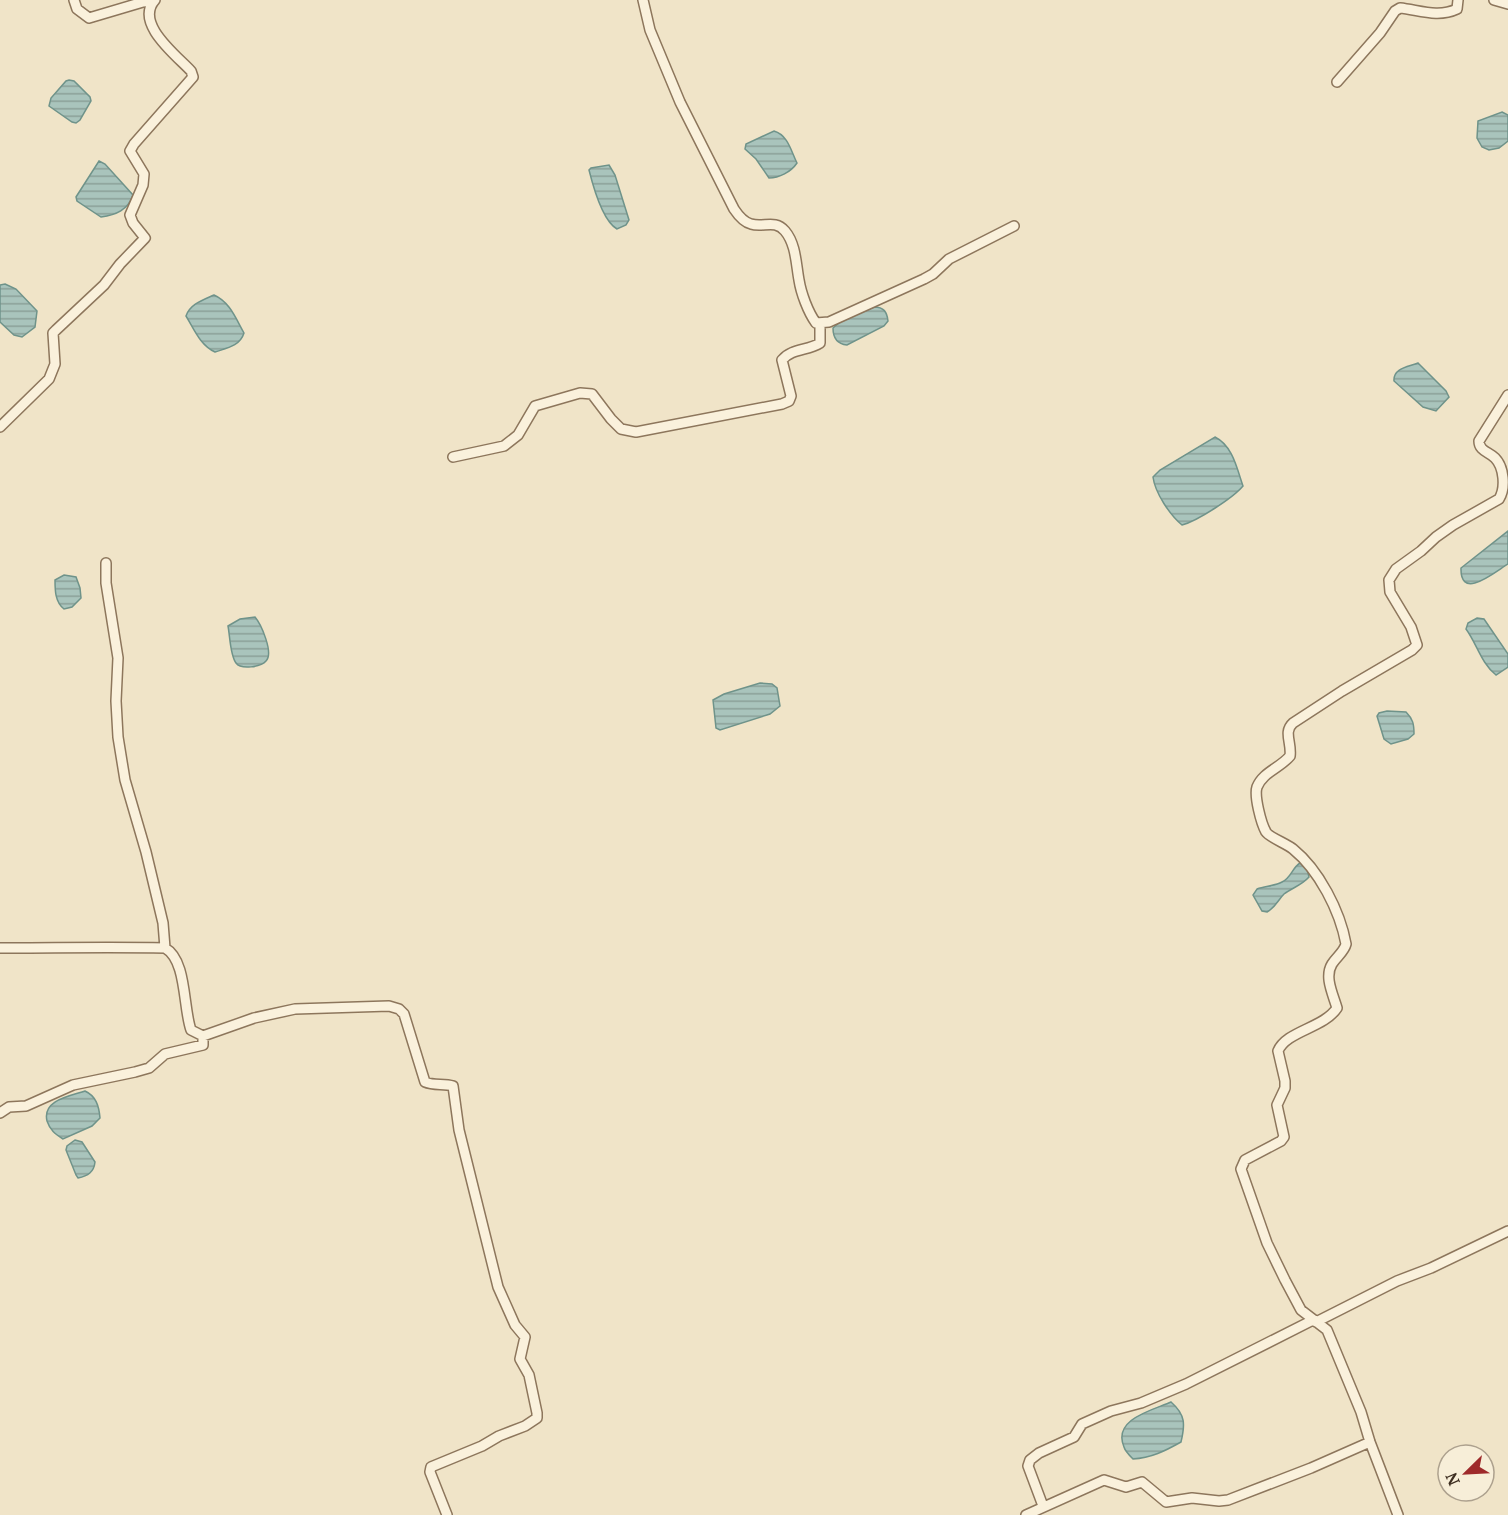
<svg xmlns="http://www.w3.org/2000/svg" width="1508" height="1515" font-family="'PT Serif',serif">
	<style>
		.water { fill: url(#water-rules); stroke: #6f938a; stroke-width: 1.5 }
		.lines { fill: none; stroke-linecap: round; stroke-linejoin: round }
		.minor-casing { stroke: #8d765c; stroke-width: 12 }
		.minor { stroke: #faf1dc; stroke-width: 9 }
	</style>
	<defs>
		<pattern id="water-rules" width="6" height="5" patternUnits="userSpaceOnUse" patternTransform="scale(1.5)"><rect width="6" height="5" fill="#a9c4bc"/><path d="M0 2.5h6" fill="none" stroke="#8ba098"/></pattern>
	</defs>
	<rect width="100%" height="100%" fill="#f0e4c8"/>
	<path class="water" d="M69,80L74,81L90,97L91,101L80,120L76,123L72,122L49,106L51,98L66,81Z
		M1502,112L1508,115V141L1499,148L1489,150L1482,147L1477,138L1478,121Z
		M774,131C788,135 791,151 797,163C791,172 779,178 769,178L756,159L745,149L746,144Z
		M99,161L105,164L133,195C128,210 116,215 101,217L77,201L76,197Z
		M609,165L615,175L629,220L626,225L617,229C603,221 593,186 589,170L591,168Z
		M5,284L16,289L37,311L35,327L22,337L14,335L0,322V285Z
		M214,295C230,302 236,319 244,333C240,346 227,348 215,352C200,345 194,329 186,316C190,304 203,300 214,295Z
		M874,307C884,307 887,312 888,321L884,326L847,345C837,344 833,338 833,328L841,321Z
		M1418,363L1446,391L1449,397L1436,411L1423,407L1394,381C1393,368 1408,367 1418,363Z
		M1215,437C1233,446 1237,469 1243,486C1233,498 1197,521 1182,525C1170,515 1155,493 1153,477L1160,470Z
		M1508,531V564C1496,571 1460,602 1461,568Z
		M64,575L76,577L80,588L81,598L72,607L64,609C55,602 55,590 55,580Z
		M255,617C261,624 274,653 266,661C261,667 241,670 236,663C230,655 230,636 228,626L240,619Z
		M1477,618L1484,619L1508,654V667L1496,675C1481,663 1477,644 1466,629L1468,623Z
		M760,683L772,684L777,688L780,706L770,714L720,730L716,728L713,700L724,694Z
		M1387,711L1406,712C1413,719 1414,724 1414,734L1408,739L1391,744L1384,739L1377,716L1379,713Z
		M1300,863L1307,869L1309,877C1302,885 1292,888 1284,894C1278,900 1275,908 1267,912L1262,911L1253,895L1257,889C1265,886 1275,886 1282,882C1291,878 1292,868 1300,863Z
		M85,1091C96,1096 99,1106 100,1118L92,1126L63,1139C55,1134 50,1130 47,1121C42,1100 70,1096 85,1091Z
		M75,1140L82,1142L95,1162C94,1172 88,1176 78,1178L76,1175L66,1150L67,1146Z
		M1171,1402C1186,1415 1185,1425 1181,1442C1165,1451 1151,1458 1133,1459C1130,1456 1125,1451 1124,1447C1112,1419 1153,1410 1171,1402Z"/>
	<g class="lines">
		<g class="minor-casing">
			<path id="minor" d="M74,0L77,9L89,18L143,2L153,1
				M643,0L650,30L680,102L734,209C738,215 743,222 751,224C763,228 775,219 785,231C796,244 796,264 799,280C801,293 808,312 816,323L829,322L924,279L933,274L949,259L1014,226
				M1494,0L1508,4
				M1337,82L1380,33L1395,11L1400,8C1419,10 1438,18 1457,9L1458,0
				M0,427L49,379L55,364L53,333L56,330L104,285L120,264L145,238L133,223L130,215L143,185L144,174L130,151L134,144L193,77L191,71C176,55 134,23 155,0
				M453,457L504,446L518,435L535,406L580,393L592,394L611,419L621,429L636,432L782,404L789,401L791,396L782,360C792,348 808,351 820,343V324
				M106,563V583L118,658L116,701L118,737L125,780L146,852L163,923L165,948
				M0,948C55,948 110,947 165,948C187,960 183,1008 191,1030L203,1036L254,1018L295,1009L389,1006L399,1009L404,1014L425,1082C434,1086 444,1083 453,1086L459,1130L498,1287L515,1325L525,1337L520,1359L529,1375L537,1413V1418L525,1426L499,1436L482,1446L431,1467L430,1472L447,1515
				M0,1113L9,1107L26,1106L73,1085L135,1072L149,1068L165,1054L203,1045V1036
				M1316,1322L1397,1281L1431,1268L1508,1231
				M1043,1506L1028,1466L1030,1460L1039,1453L1074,1437L1082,1424L1111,1411L1141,1403L1186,1384L1313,1320
				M1026,1515L1104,1480L1126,1487L1142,1482L1166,1502L1192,1498L1219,1501L1228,1500L1311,1468L1370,1442
				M1398,1515L1370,1442L1361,1412L1327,1330L1301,1310L1285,1280L1267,1243L1241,1169L1245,1160L1281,1141L1284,1137L1277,1105L1285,1088V1081L1278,1051C1286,1031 1324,1028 1337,1008C1333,994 1324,977 1332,964C1337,956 1344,952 1346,944C1340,911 1319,870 1293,849C1287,844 1269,837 1266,832C1261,823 1254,796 1257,787C1263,772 1280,768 1290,756C1292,743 1283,732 1293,723L1342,691L1412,650L1417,645L1411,627L1390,592L1389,580L1396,569L1421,551L1436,537L1453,525L1499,499C1506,488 1504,467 1495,458C1489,452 1479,451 1479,441L1508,395"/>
		</g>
		<use href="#minor" class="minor"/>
	</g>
	<g transform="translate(1466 1473) rotate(246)"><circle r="28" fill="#f7eed8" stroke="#ada18e" stroke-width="1.5"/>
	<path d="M0-4.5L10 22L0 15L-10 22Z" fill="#9e2a2b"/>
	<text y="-9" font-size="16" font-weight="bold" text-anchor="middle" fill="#3d2e20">N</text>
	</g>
</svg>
